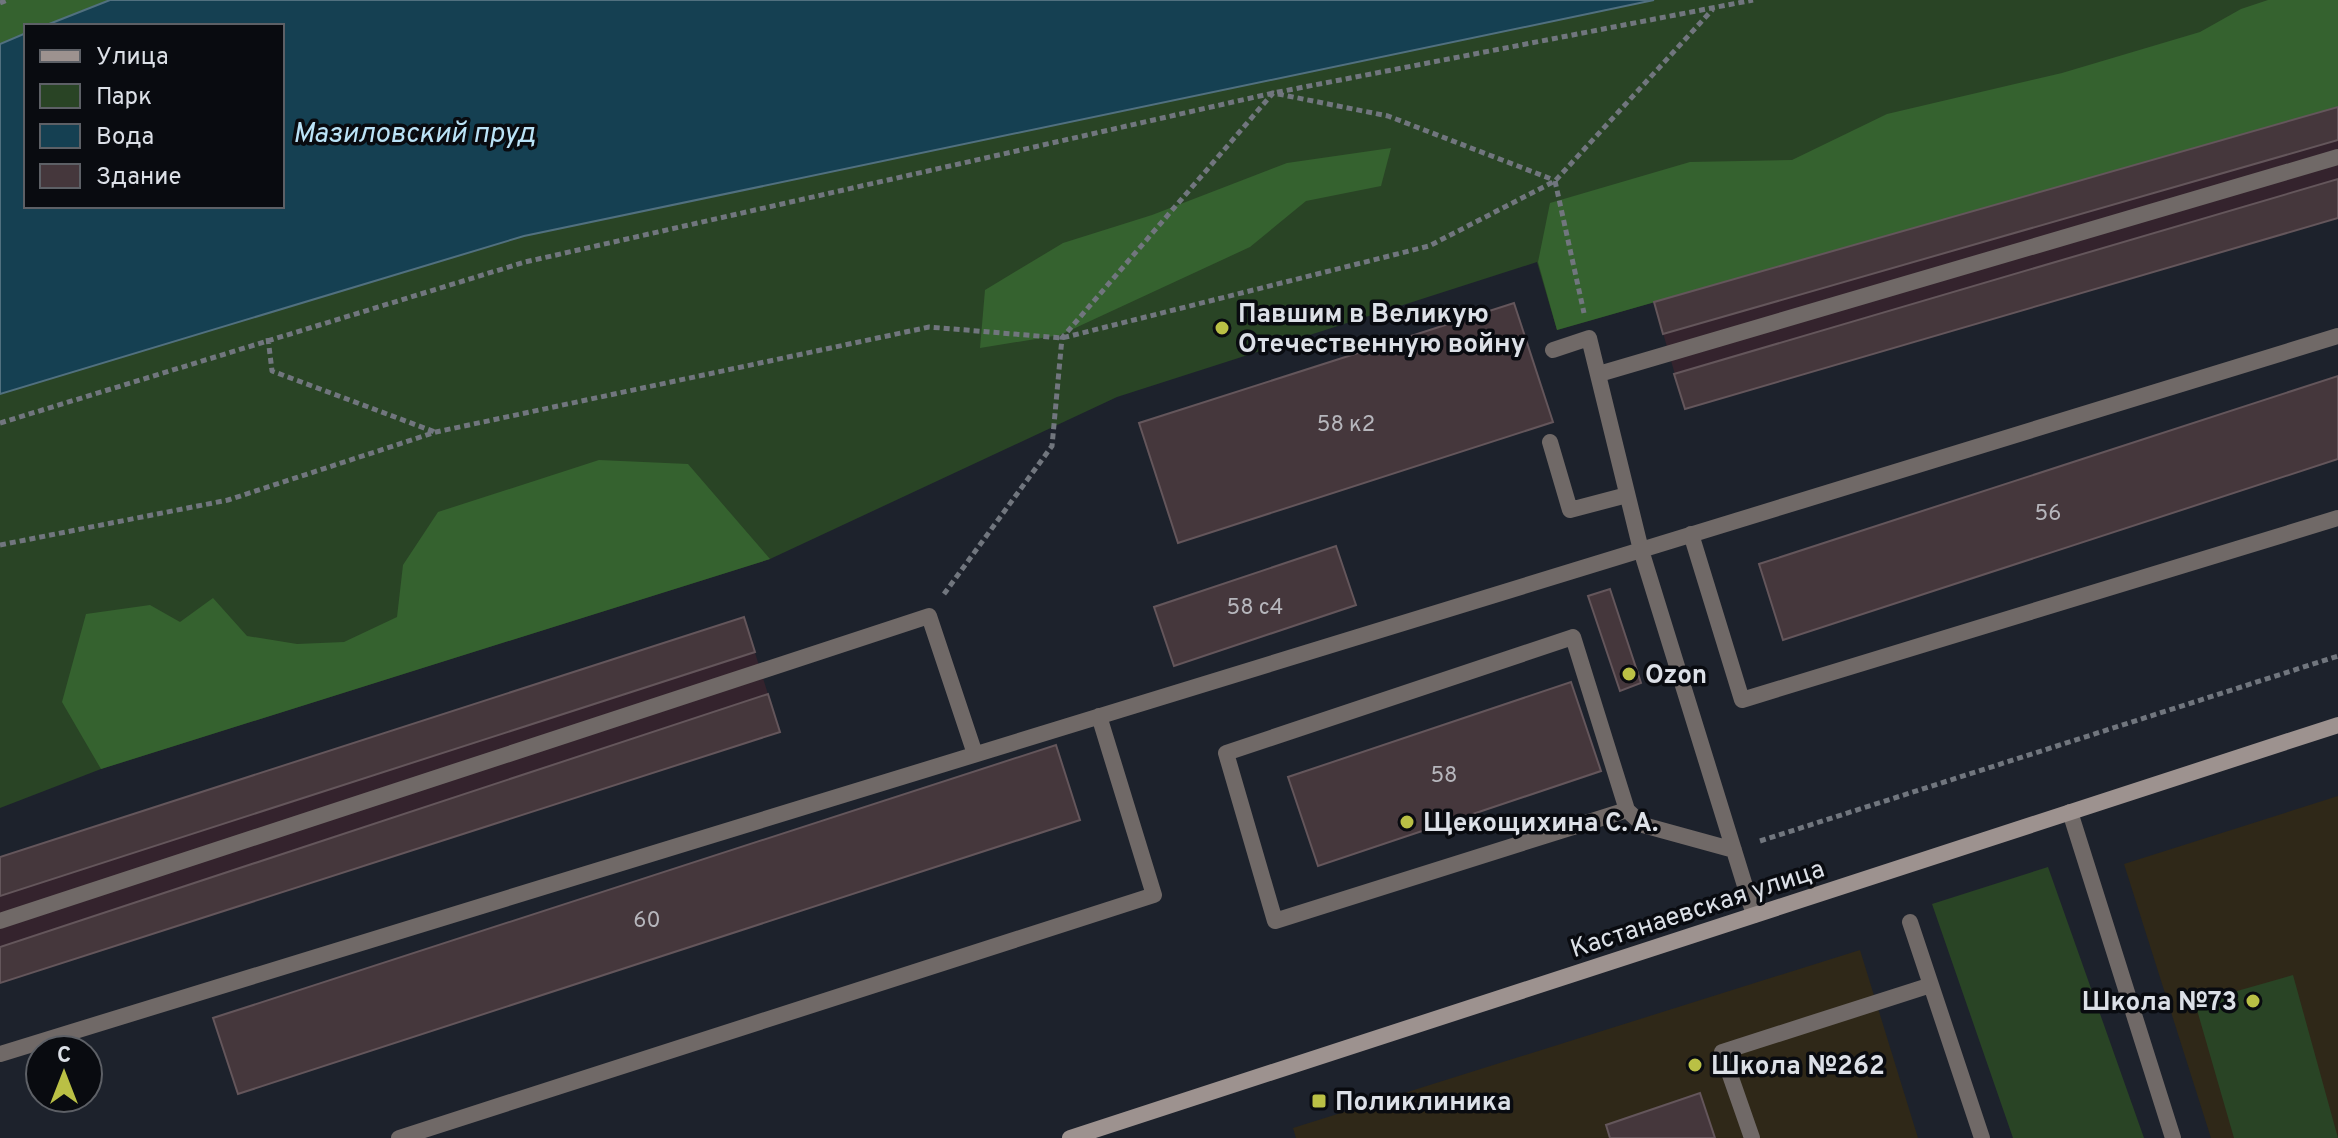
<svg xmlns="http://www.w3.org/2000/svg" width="2338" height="1138" font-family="Overpass,sans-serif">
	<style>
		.industrial { fill: #34232d }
		.education { fill: #2f2818 }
		.green { fill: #294425 }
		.forest { fill: #35622f }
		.water { fill: #154052; stroke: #51707f; stroke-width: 2 }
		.building { fill: #45373c; stroke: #64565b; stroke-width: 2 }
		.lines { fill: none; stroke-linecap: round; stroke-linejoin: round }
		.path { stroke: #71767e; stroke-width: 5; stroke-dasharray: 6 4; stroke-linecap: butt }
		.lane { stroke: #706967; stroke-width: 16 }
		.secondary { stroke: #9d928f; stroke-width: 16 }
		.poi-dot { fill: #bac045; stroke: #090b10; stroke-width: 3 }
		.labels { text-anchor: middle; stroke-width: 7; stroke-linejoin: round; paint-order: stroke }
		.number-label { font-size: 22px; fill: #b6b6bc }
		.poi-label { font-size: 26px; font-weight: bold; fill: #dce0e7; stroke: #090b10; text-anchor: start }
		.street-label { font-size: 26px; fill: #dce0e7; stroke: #090b10 }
		.water-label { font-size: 28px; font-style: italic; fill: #bbe3f7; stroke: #090b10 }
	</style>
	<rect width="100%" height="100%" fill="#1d222c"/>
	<path class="industrial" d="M2338,107V218L1685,409L1654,302Z
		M744,618L780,732L0,983V857Z"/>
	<path class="education" d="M2338,796V1138H2211L2124,864Z
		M1860,950L1918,1138H1296L1293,1128Z"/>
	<path class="green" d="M1654,0H2338V107L1557,330L1537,262L1117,397L770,559L101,769L0,808V394L524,236Z
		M2048,867L2144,1138H2013L1932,904Z
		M2293,975L2338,1138H2234L2195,1003Z"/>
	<path class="forest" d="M0,0H110L44,26H26V33L0,44Z
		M2268,0H2338V107L1557,330L1538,262L1550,203L1690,162L1792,160L1887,114L2062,73L2200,32L2241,9Z
		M1391,148L1381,186L1306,201L1250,247L1060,335L980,348L985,290L1063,243L1152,215L1287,163Z
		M599,460L688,464L770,559L101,769L62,702L86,614L150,605L180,622L213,598L247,636L297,644L344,642L397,617L403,565L438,512Z"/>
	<path class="water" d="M110,0H1654L524,236L0,394V44L26,33V206H282V26H44Z"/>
	<path class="building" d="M2338,107V140L1663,334L1654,302Z
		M2338,179V218L1685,409L1674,374Z
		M1514,303L1553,422L1178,543L1139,423Z
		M2338,376V459L1783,640L1759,564Z
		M1336,546L1356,605L1174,666L1154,607Z
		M1610,589L1641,683L1620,691L1588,596Z
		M744,617L755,652L0,896V857Z
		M1571,682L1601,771L1318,866L1288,777Z
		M768,694L780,732L0,983V947Z
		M1056,745L1080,820L238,1094L213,1018Z
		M1700,1093L1715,1138H1610L1606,1125Z"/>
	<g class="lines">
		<path class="path" d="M0,3L7,0
			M1555,181L1584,313
			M268,338L272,371L435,432
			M0,423L525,262L1273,93L1753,0
			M0,545L228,500L436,432L929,327L1062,338L1429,246L1555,181L1713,9
			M944,594L1052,446L1062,338L1273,93L1388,116L1554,180
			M1760,841L2338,656"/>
		<path class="lane" d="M1553,350L1589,338L1641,550L1754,915
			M1599,374L2338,157
			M1550,442L1570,510L1627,495
			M1691,534L1742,700L2338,518
			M1627,810L1573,637L1226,753L1275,921L1627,810L1643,825L1734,850
			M2070,812L2173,1138
			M0,921L929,616L975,754
			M1910,922L1982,1138
			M0,1054L2338,336
			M399,1138L1154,895L1099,716
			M1752,1138L1722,1052L1931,985"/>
		<path class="secondary" d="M1070,1138L2338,725"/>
	</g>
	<g class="poi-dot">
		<circle cx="1222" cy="328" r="8"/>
		<circle cx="1629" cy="674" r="8"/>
		<circle cx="1407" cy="822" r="8"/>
		<circle cx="2253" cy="1001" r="8"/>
		<circle cx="1695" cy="1065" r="8"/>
		<rect x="1311" y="1093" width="16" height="16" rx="4"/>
	</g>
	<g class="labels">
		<g class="number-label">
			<text x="1346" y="431">58 к2</text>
			<text x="2048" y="520">56</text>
			<text x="1255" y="614">58 с4</text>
			<text x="1444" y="782">58</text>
			<text x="647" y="927">60</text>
		</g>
		<g class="poi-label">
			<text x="1238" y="322">Павшим в Великую<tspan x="1238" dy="30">Отечественную войну</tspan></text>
			<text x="1645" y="683">Ozon</text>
			<text x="1423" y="831">Щекощихина С. А.</text>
			<text x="2237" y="1010" text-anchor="end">Школа №73</text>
			<text x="1711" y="1074">Школа №262</text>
			<text x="1335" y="1110">Поликлиника</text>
		</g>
		<g class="street-label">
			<text transform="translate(1697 908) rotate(-18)" y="9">Кастанаевская улица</text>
		</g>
		<g class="water-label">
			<text x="414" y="142">Мазиловский пруд</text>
		</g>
	</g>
	<rect x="24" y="24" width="260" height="184" fill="#090b10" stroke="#5d6066" stroke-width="2"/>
	<rect x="40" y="50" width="40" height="12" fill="#9d928f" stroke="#5d6066" stroke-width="2"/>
	<text x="96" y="64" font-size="24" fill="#dce0e7">Улица</text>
	<rect x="40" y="84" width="40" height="24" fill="#294425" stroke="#5d6066" stroke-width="2"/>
	<text x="96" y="104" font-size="24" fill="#dce0e7">Парк</text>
	<rect x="40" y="124" width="40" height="24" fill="#154052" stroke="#5d6066" stroke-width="2"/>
	<text x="96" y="144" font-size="24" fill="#dce0e7">Вода</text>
	<rect x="40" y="164" width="40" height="24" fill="#45373c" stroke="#5d6066" stroke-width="2"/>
	<text x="96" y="184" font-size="24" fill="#dce0e7">Здание</text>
	<g transform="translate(64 1074)"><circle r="38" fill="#090b10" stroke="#5d6066" stroke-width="2"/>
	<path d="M0-6L14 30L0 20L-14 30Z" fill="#bac045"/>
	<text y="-12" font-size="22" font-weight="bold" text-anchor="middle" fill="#dce0e7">С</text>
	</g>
</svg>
